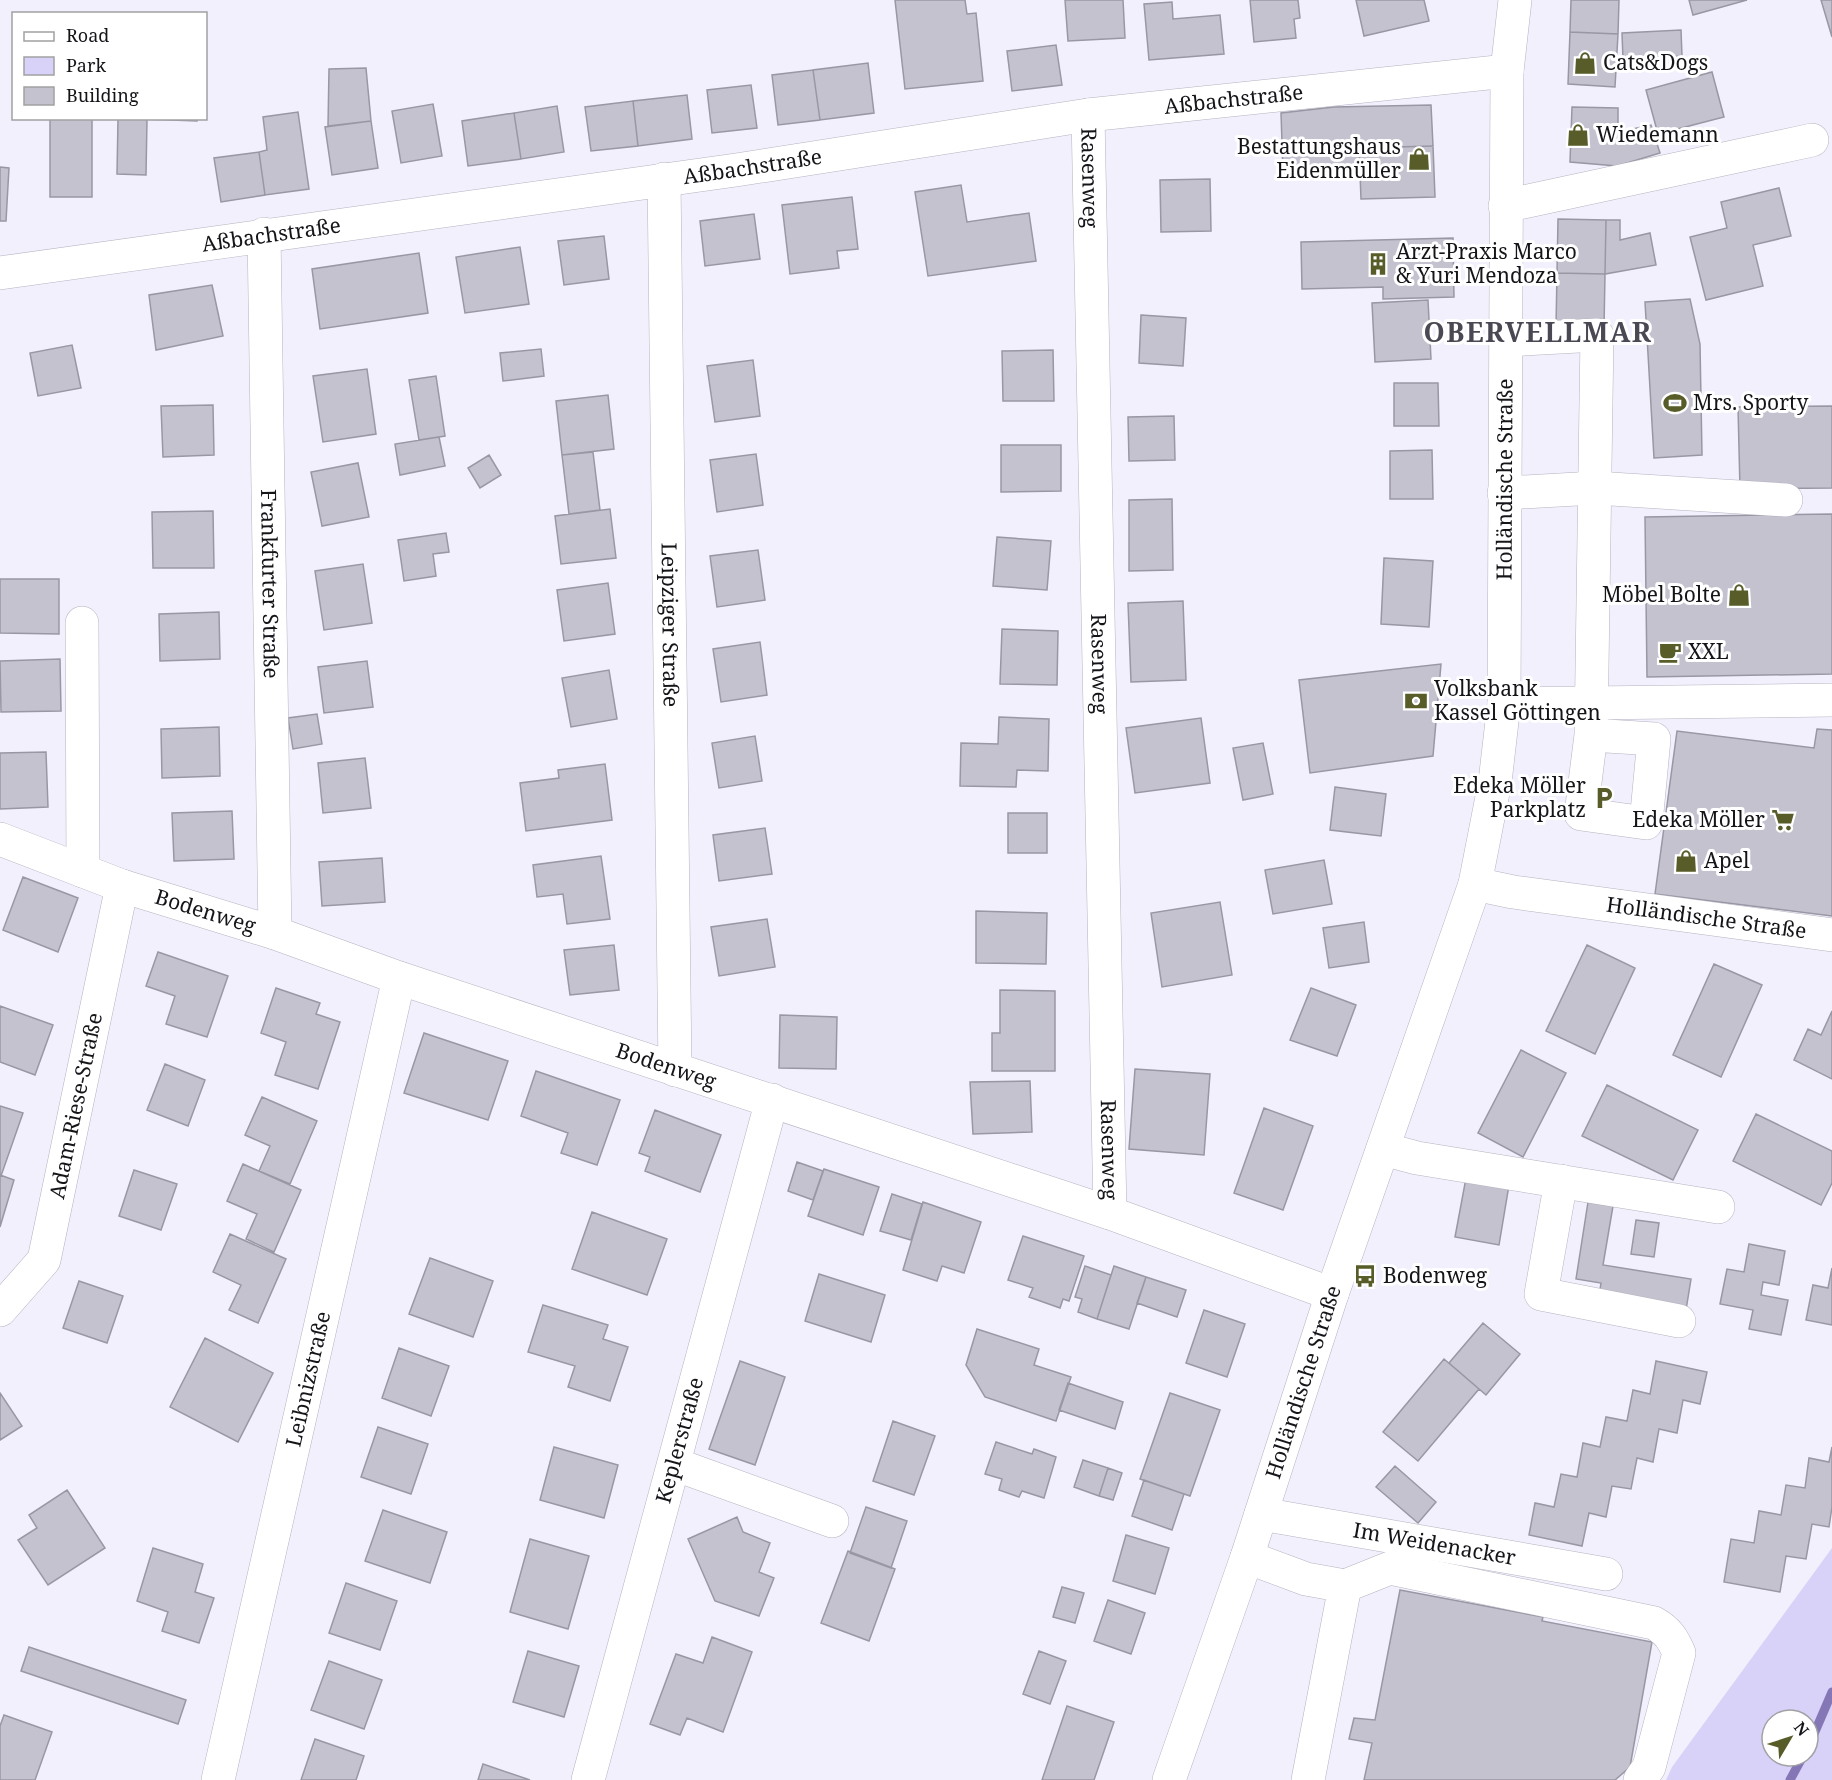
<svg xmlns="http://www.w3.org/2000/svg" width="1832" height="1780" font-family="'Noto Serif',serif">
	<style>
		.green { fill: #d8d1f8; fill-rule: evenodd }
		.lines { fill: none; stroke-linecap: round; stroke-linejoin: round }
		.stream { stroke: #8577b6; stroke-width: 9 }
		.building { fill: #c4c2cf; stroke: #9a97a4; stroke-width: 1.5 }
		.minor-casing { stroke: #b5b3c0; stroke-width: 34 }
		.minor { stroke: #fff; stroke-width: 33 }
		.labels { text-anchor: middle; stroke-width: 6; stroke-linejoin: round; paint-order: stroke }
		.poi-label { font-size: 21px; fill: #151419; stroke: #fff; text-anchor: start }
		.street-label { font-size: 21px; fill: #151419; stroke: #fff }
		.district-label { font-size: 27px; font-weight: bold; letter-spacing: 1.5px; fill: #4a4853; stroke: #fff }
	</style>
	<rect width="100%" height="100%" fill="#f2f0fd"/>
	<path class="green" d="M1832,1548V1780H1666L1672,1767ZM1772,1720H1808V1756H1772Z"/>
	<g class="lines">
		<path class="stream" d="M1808,1748L1832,1692
			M1790,1780L1803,1756"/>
	</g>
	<path class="building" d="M895,0H965L967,14L976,13L983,81L905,89Z
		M1065,0H1123L1125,38L1068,41Z
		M1250,0H1298L1300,18L1294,19L1296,38L1254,42Z
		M1356,0H1424L1429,21L1364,36Z
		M1571,0H1619L1618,34L1570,32Z
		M1689,0H1747L1693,15Z
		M1821,0H1832V37Z
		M1172,2L1173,19L1220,15L1224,54L1149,60L1144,4Z
		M1681,30L1682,56L1623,59L1622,33Z
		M1570,32L1618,34L1615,87L1568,84Z
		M1056,45L1062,85L1012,91L1007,51Z
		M868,63L874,113L820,120L813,70Z
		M366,68L371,121L328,126L329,69Z
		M813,70L820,120L778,125L772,75Z
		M1712,72L1724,117L1658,134L1646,90Z
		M751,85L757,128L712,133L707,90Z
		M687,95L692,139L638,146L633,101Z
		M633,101L638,146L591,151L585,107Z
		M433,104L442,156L401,163L392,111Z
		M1431,105L1433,146L1359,148L1360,172L1283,174L1281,113L1334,107Z
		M557,106L564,152L521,159L514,113Z
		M1572,107L1618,108V132L1651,125L1660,153L1617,166L1570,162Z
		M298,112L309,189L265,195L259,152L267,150L263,117Z
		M514,113L521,159L468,166L462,121Z
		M50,118H92V197H50Z
		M116,118H197V121Z
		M118,119H147L146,175L117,174Z
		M371,121L378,168L332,175L325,127Z
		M1433,146L1435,197L1361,199L1359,148Z
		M259,152L265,195L221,202L214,158Z
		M0,167L9,168L6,221H0Z
		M1210,179L1211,231L1161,232L1160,180Z
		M961,185L967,222L1029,213L1036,261L928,276L915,192Z
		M1779,188L1791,236L1753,245L1763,286L1706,300L1690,237L1727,228L1721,202Z
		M852,197L858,249L837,251L839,268L790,274L782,205Z
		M754,214L760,259L705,266L700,221Z
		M1558,219L1606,220L1605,274L1557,273Z
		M1606,220H1620V240L1650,233L1656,265L1605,274Z
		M604,236L609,279L564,285L558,241Z
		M1453,238L1454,297L1383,299V287L1302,289L1301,242Z
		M520,247L529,304L465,313L456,257Z
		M419,253L428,313L320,329L312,269Z
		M1557,273L1605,274L1604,328L1556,327Z
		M212,285L223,336L156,350L149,295Z
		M1690,299L1700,344L1702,455L1654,458L1645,302Z
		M1428,300L1431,359L1375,362L1372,303Z
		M1141,315L1186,318L1183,366L1139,363Z
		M72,345L81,388L38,396L30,353Z
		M541,349L544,376L503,381L500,353Z
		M1053,350L1054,401H1003L1002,351Z
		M753,360L760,416L715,422L707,366Z
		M367,369L376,434L323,442L313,376Z
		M436,376L445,436L419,440L409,380Z
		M1394,383H1438L1439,426H1394Z
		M608,395L614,449L562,455L556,401Z
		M213,405L214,455L163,457L161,406Z
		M1832,406V488L1740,489L1738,407Z
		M1174,416L1175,460L1129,461L1128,417Z
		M439,437L445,466L400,475L395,444Z
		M1001,445H1061V491L1001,492Z
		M1432,450L1433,499H1390V451Z
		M593,452L600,510L569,514L562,455Z
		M756,454L763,505L717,512L710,460Z
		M489,455L501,475L480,488L468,468Z
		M358,463L369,517L322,526L311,472Z
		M1172,499L1173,570L1129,571V500Z
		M610,509L616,558L561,564L555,516Z
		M213,511L214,568H153L152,512Z
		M1832,514V674L1647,677L1645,517Z
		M446,533L449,552L433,554L436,576L404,581L398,540Z
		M997,537L1051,541L1047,590L993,586Z
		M758,550L765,600L717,607L710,556Z
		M1384,558L1433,561L1429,627L1381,624Z
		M363,564L372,623L324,630L315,571Z
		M0,579H59V634L0,633Z
		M608,583L615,634L564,641L557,590Z
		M1183,601L1186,680L1131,682L1128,603Z
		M219,612L220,659L160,661L159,614Z
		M1002,629L1058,631L1057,685L1000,684Z
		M760,642L767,695L721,702L713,649Z
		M60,659L61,711L1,712L0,661Z
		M367,661L373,707L324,713L318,667Z
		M1441,664L1433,756L1310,773L1299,680Z
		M609,670L617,719L571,727L562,678Z
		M317,714L322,744L293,749L288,718Z
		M999,717L1049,719L1048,771L1017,770L1016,787L960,786L961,743L998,744Z
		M1201,718L1210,783L1135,793L1126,728Z
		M219,727L220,776L162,778L161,729Z
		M1817,729L1832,730V916L1655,894L1677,731L1814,748Z
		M755,736L762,781L719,788L712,743Z
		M1263,743L1273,794L1243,800L1233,748Z
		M46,752L48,807L0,809V753Z
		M365,758L371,808L323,813L318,763Z
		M605,764L612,820L526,831L520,783L559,778L558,770Z
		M1335,787L1386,794L1381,836L1330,830Z
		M232,811L234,859L174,861L172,813Z
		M1008,813H1047V853H1008Z
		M765,828L772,874L719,881L713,835Z
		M601,856L610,919L567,924L563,894L537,897L533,865Z
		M382,858L385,902L322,906L319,862Z
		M1324,860L1332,904L1273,914L1265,870Z
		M23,877L78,898L58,952L3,930Z
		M1220,902L1232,975L1162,987L1151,913Z
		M976,911L1047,913L1046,964L976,963Z
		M767,919L775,967L719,976L711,927Z
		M1364,922L1369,962L1329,968L1323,928Z
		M614,945L619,990L570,995L564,950Z
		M1587,945L1635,968L1595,1054L1546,1031Z
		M158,952L228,976L207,1037L166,1024L175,996L146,986Z
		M1714,964L1762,985L1721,1077L1673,1055Z
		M276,988L320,1003L316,1014L340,1022L318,1089L275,1075L286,1042L261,1033Z
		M1311,988L1356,1005L1337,1056L1290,1040Z
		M1000,990L1055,991V1071H992V1033H1000Z
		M0,1006L53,1025L35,1075L0,1062Z
		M1832,1011V1079L1794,1060L1808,1029L1821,1035Z
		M780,1015L837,1017L836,1069L779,1068Z
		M424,1033L508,1061L488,1120L404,1093Z
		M1521,1050L1566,1073L1523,1157L1478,1133Z
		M165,1064L205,1080L188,1126L147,1110Z
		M1135,1069L1210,1074L1204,1155L1129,1149Z
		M536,1071L620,1100L597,1165L561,1153L568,1133L521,1116Z
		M1030,1081L1032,1132L973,1134L970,1082Z
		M1607,1085L1698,1130L1673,1180L1582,1136Z
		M262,1097L317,1121L290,1184L259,1171L270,1146L245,1135Z
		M0,1106L23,1113L1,1176L0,1175Z
		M1264,1108L1313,1126L1283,1210L1234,1193Z
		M655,1110L721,1135L700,1192L645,1171L650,1157L639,1153Z
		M1756,1114L1832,1151V1183L1821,1205L1733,1161Z
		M797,1162L823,1171L813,1200L788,1191Z
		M243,1164L301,1190L274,1252L246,1239L257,1214L227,1201Z
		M824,1169L879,1187L863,1235L808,1216Z
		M134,1170L177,1184L161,1230L119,1216Z
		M0,1175L14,1180L0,1227Z
		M1466,1178L1509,1185L1499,1245L1455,1237Z
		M892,1194L922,1204L911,1240L880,1231Z
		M923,1202L981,1222L964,1273L942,1266L937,1281L903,1270Z
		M1588,1202L1613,1206L1603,1265L1691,1279L1686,1310L1599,1296L1601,1283L1576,1279Z
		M592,1212L667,1239L647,1295L572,1269Z
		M1636,1220L1659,1223L1654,1257L1631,1254Z
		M230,1234L286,1259L258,1323L229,1310L241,1285L213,1272Z
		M1023,1236L1084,1256L1069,1301L1063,1299L1060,1308L1029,1297L1033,1288L1008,1280Z
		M1749,1244L1785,1251L1779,1285L1763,1282L1761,1295L1788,1300L1781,1335L1749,1329L1753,1310L1720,1304L1727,1269L1744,1272Z
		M430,1258L493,1281L473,1337L409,1314Z
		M1085,1266L1111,1275L1097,1319L1078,1312L1082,1299L1075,1297Z
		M1114,1266L1146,1277L1129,1329L1097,1319Z
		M1832,1268V1325L1806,1320L1813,1285L1828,1288Z
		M819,1274L885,1295L871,1342L805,1321Z
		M1146,1277L1186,1290L1177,1317L1137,1303Z
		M79,1281L123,1296L107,1343L63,1328Z
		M543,1305L608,1325L603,1339L628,1347L610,1401L568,1387L575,1366L528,1352Z
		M1204,1310L1245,1324L1227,1377L1186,1363Z
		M1483,1323L1520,1354L1486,1395L1449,1363Z
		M977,1329L1039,1349L1034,1365L1071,1377L1056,1421L985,1397L966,1365Z
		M205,1338L273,1373L238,1442L170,1407Z
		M399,1348L449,1366L431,1416L382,1398Z
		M1444,1359L1479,1389L1418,1461L1383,1432Z
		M740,1361L785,1377L755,1465L709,1449Z
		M1656,1361L1707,1372L1700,1404L1683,1400L1677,1433L1659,1429L1653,1462L1637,1458L1631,1489L1612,1486L1606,1517L1589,1513L1582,1546L1529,1535L1535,1503L1554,1507L1561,1474L1577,1477L1583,1443L1600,1447L1606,1417L1627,1421L1633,1390L1650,1394Z
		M1068,1383L1123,1402L1115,1429L1059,1410Z
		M0,1393L22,1426L0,1440Z
		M1170,1393L1220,1410L1190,1496L1140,1479Z
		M893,1421L935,1436L914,1495L873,1481Z
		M378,1427L428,1444L411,1494L361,1477Z
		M996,1442L1032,1454L1034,1449L1056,1457L1044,1498L1022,1491L1019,1497L999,1490L1002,1479L985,1474Z
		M554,1447L618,1465L604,1518L540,1500Z
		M1832,1447V1507L1829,1527L1812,1524L1806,1559L1786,1556L1780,1592L1724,1582L1731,1539L1754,1543L1759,1511L1781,1515L1786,1485L1805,1488L1809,1458L1829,1462Z
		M1083,1460L1108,1468L1099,1496L1074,1487Z
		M1395,1466L1436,1502L1418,1523L1376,1487Z
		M1108,1468L1122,1473L1113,1500L1099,1496Z
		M1144,1480L1184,1494L1172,1530L1132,1516Z
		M67,1490L105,1548L48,1585L18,1540L37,1528L29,1515Z
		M866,1507L907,1521L891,1568L850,1553Z
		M383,1510L447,1532L430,1583L365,1561Z
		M737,1517L743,1532L770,1543L759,1572L774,1578L759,1616L715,1601L688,1539Z
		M1126,1535L1169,1548L1155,1594L1113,1581Z
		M530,1539L589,1556L568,1629L510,1612Z
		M153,1548L203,1564L195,1592L214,1598L199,1643L162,1631L168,1612L137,1601Z
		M848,1551L895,1569L869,1641L821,1623Z
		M346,1583L397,1601L380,1650L329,1633Z
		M1062,1587L1084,1593L1075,1623L1053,1617Z
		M1400,1590L1543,1617L1542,1621L1652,1642L1630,1767L1615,1780H1364L1372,1743L1349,1739L1354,1718L1375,1720Z
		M1108,1600L1145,1613L1131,1654L1094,1641Z
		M712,1637L752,1652L723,1732L687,1718L680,1735L650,1724L676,1654L703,1663Z
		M29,1647L186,1700L178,1724L21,1671Z
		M528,1651L579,1666L564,1717L513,1702Z
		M1039,1651L1066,1661L1050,1704L1023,1694Z
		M329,1661L382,1680L364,1729L311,1710Z
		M1067,1706L1114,1722L1094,1780H1042Z
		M4,1715L52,1732L35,1780H0V1726Z
		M315,1739L364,1756L356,1780H301Z
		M483,1764L530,1780H478Z"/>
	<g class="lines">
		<g class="minor-casing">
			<g id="minor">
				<path id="s1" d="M1088,115L1110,1213"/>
				<path id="s2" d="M664,179L675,1070"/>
				<path d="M1505,206L1812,140"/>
				<path id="s3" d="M264,234L275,933"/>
				<path id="s4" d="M0,273L736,170L1088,115L1507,71"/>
				<path d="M1505,340L1597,335L1591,735L1581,814L1646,823L1654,739L1591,735"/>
				<path d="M1504,493L1595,488L1786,500"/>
				<path d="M82,623L83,871"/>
				<path d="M1504,704L1832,700"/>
				<path id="s5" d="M0,839L122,886L275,933L399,978L1110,1213L1332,1294"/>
				<path id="s6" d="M1475,884L1513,892L1832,935"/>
				<path d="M1383,1149L1417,1158L1718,1207"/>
				<path d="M1561,1181L1541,1294L1679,1321"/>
				<path id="s7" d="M0,1310L44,1260L122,886"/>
				<path d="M674,1464L832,1521"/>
				<path id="s8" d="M1261,1514L1606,1574"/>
				<path d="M1247,1557L1306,1579L1345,1586L1308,1780"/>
				<path d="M1345,1586L1390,1568L1654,1623C1668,1631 1673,1639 1679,1653L1649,1767L1640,1780"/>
				<path id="s9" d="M218,1780L399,978"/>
				<path id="s10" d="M588,1780L772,1100"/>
				<path id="s11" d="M1169,1780L1247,1557L1332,1294L1475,884L1495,782L1504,704L1507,71L1515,0"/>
			</g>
		</g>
		<use href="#minor" class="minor"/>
	</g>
	<defs>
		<g id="shop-bare" transform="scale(1.8)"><path d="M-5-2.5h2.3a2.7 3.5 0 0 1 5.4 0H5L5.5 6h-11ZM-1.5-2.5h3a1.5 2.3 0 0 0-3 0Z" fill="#575c29" stroke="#fff" stroke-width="2.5" paint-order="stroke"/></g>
		<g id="building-bare" transform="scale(1.8)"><path d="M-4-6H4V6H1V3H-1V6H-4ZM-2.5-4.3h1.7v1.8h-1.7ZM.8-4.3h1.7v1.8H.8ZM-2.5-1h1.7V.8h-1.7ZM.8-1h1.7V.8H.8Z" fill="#575c29" stroke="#fff" stroke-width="2.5" paint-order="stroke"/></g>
		<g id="stadium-bare" transform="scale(1.8)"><path d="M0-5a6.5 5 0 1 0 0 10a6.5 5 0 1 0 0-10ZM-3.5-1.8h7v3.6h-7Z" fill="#575c29" stroke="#fff" stroke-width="2.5" paint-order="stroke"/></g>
		<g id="cafe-bare" transform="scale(1.8)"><path d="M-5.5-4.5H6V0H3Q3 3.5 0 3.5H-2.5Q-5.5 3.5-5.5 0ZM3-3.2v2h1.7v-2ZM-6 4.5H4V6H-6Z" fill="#575c29" stroke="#fff" stroke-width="2.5" paint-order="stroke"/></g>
		<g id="bank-bare" transform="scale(1.8)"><path d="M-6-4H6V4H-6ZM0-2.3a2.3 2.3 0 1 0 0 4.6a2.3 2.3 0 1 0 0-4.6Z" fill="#575c29" stroke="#fff" stroke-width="2.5" paint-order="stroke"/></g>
		<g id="parking-bare" transform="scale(1.8)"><path d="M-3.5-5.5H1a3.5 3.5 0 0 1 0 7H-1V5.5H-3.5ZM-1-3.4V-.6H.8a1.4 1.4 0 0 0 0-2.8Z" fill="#575c29" stroke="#fff" stroke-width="2.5" paint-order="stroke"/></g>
		<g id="supermarket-bare" transform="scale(1.8)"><path d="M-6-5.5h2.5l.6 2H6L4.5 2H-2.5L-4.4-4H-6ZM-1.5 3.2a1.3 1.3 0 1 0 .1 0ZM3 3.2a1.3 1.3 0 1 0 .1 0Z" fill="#575c29" stroke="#fff" stroke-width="2.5" paint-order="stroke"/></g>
		<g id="bus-bare" transform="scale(1.8)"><path d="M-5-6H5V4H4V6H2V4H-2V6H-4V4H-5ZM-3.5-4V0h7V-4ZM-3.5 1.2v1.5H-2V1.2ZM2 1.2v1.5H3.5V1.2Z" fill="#575c29" stroke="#fff" stroke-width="2.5" paint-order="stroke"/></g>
	</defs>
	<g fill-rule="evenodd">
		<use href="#shop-bare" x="1585" y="63"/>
		<use href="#shop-bare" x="1578" y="135"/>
		<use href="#shop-bare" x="1419" y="159"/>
		<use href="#building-bare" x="1378" y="264"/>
		<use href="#stadium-bare" x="1675" y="403"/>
		<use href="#shop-bare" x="1739" y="595"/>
		<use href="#cafe-bare" x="1670" y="652"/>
		<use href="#bank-bare" x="1416" y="701"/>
		<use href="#parking-bare" x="1604" y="798"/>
		<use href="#supermarket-bare" x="1783" y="820"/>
		<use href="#shop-bare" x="1686" y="861"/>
		<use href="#bus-bare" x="1365" y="1276"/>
	</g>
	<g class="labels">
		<g class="poi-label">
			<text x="1603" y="70">Cats&amp;Dogs</text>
			<text x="1596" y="142">Wiedemann</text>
			<text x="1401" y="154" text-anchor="end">Bestattungshaus<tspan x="1401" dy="24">Eidenmüller</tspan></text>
			<text x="1396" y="259">Arzt-Praxis Marco<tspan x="1396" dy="24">&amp; Yuri Mendoza</tspan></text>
			<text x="1693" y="410">Mrs. Sporty</text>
			<text x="1721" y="602" text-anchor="end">Möbel Bolte</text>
			<text x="1688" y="659">XXL</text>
			<text x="1434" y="696">Volksbank<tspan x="1434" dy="24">Kassel Göttingen</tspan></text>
			<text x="1586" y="793" text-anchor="end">Edeka Möller<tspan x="1586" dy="24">Parkplatz</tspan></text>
			<text x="1765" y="827" text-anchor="end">Edeka Möller</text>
			<text x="1704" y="868">Apel</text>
			<text x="1383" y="1283">Bodenweg</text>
		</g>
		<g class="street-label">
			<text dy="7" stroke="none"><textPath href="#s4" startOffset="1246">Aßbachstraße</textPath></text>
			<text dy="7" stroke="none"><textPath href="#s4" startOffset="760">Aßbachstraße</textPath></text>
			<text dy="7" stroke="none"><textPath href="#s1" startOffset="63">Rasenweg</textPath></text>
			<text dy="7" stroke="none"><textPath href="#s4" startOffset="274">Aßbachstraße</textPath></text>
			<text dy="7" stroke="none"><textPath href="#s11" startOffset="1354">Holländische Straße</textPath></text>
			<text dy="7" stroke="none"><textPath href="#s3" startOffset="350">Frankfurter Straße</textPath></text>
			<text dy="7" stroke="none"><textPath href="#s2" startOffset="446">Leipziger Straße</textPath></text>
			<text dy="7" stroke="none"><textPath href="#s1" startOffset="549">Rasenweg</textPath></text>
			<text dy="7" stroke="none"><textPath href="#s5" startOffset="218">Bodenweg</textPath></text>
			<text dy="7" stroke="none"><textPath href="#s6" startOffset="234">Holländische Straße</textPath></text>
			<text dy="7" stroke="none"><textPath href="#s5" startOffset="704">Bodenweg</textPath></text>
			<text dy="7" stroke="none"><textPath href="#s7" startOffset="224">Adam-Riese-Straße</textPath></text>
			<text dy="7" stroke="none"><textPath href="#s1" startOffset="1035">Rasenweg</textPath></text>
			<text dy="7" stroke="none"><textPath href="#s9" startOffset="411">Leibnizstraße</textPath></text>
			<text dy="7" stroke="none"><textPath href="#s11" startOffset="420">Holländische Straße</textPath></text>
			<text dy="7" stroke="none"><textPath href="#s10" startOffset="352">Keplerstraße</textPath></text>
			<text dy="7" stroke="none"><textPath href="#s8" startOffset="176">Im Weidenacker</textPath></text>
		</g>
		<g class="district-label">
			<text x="1538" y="342">OBERVELLMAR</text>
		</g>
	</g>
	<rect x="12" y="12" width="195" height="108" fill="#ffffff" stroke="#a1a1a3" stroke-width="1.5"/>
	<rect x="24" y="32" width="30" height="9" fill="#ffffff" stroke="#a1a1a3" stroke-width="1.5"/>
	<text x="66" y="42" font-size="18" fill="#151419">Road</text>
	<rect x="24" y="57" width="30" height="18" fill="#d8d1f8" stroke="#a1a1a3" stroke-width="1.5"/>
	<text x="66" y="72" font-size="18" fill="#151419">Park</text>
	<rect x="24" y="87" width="30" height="18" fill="#c4c2cf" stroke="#a1a1a3" stroke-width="1.5"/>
	<text x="66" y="102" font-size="18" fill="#151419">Building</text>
	<g transform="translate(1790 1738) rotate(51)"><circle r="28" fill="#ffffff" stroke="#a1a1a3" stroke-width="1.5"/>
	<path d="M0-4.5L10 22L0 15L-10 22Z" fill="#575c29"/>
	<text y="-9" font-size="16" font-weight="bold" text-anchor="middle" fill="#151419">N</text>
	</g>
</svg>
